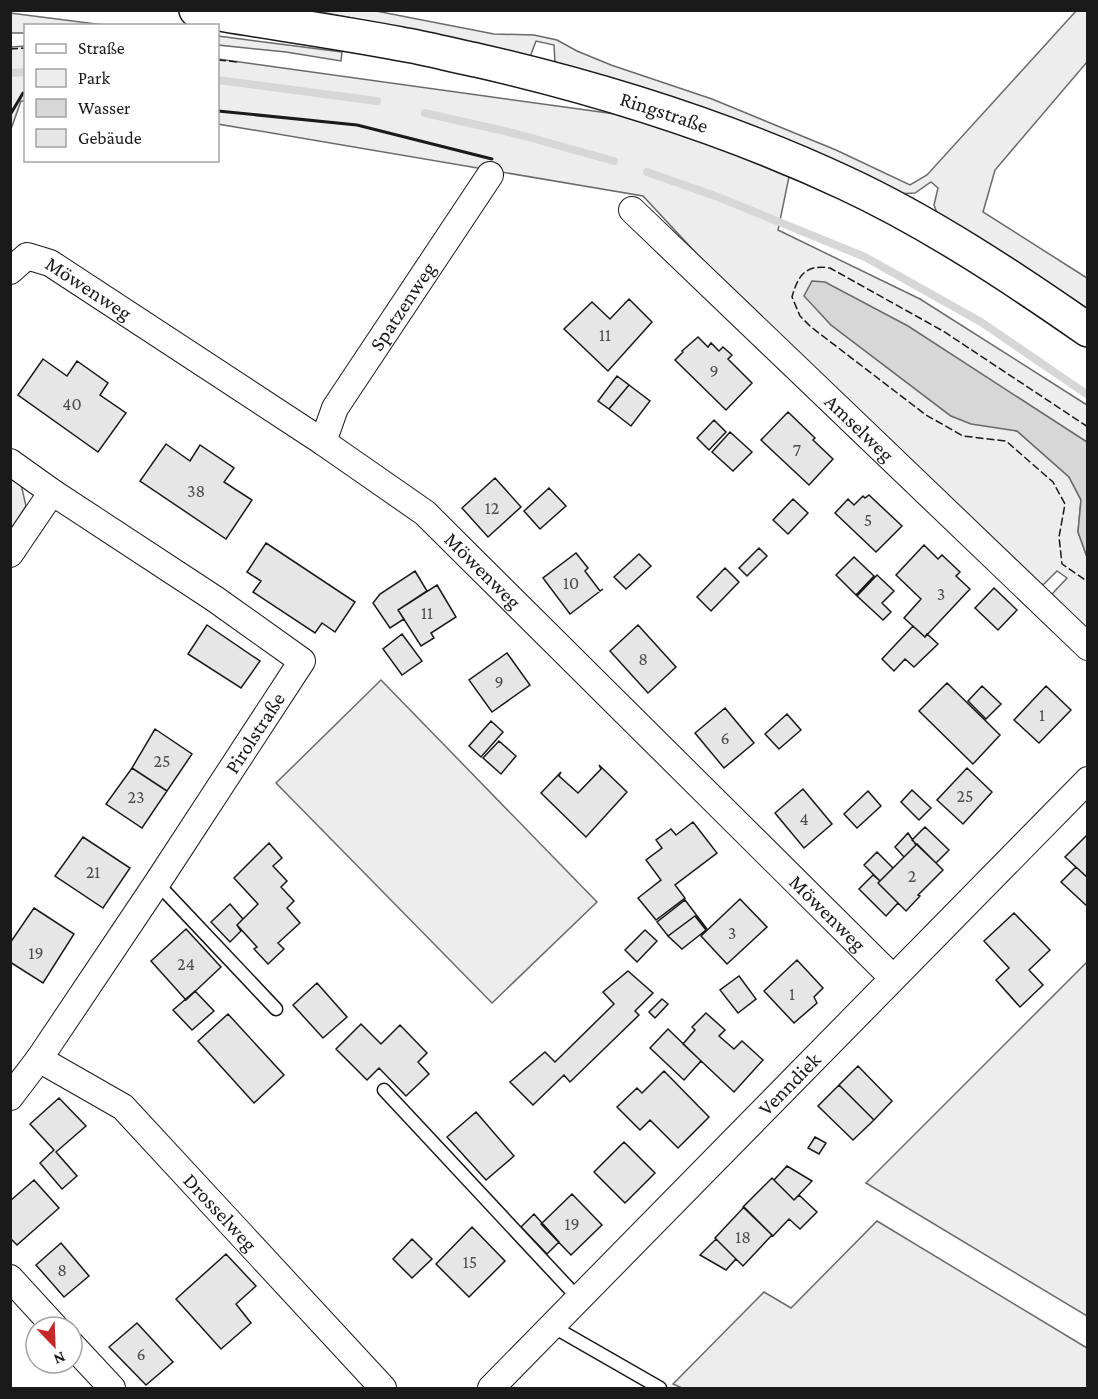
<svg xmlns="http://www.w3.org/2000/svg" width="1098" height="1399" font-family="'Crimson Pro',serif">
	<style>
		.green { fill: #ededed; stroke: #6a6a6a; stroke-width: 1.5 }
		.water { fill: #d7d7d7; stroke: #6a6a6a; stroke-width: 1.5 }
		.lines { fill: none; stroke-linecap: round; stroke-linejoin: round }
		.stream { stroke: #d7d7d7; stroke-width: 8 }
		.building { fill: #e6e6e6; stroke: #1a1a1a; stroke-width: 1.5 }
		.lane-casing { stroke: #1a1a1a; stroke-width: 15 }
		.street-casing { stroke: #1a1a1a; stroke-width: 28 }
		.secondary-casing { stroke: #1a1a1a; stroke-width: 36 }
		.lane { stroke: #fff; stroke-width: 12 }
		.street { stroke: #fff; stroke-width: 26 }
		.secondary { stroke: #fff; stroke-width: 33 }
		.fence { stroke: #1a1a1a; stroke-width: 1.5; stroke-dasharray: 8 3; stroke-linecap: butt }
		.wall { stroke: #1a1a1a; stroke-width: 3 }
		.labels { text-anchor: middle; stroke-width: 4.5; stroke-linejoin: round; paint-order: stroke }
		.number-label { font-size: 18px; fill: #4d4d4d }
		.street-label { font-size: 21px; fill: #1a1a1a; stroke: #fff }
	</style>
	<rect width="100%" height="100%" fill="#fff"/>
	<path class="green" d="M316,11H376L494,34L534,35L557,40L577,51L611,65L712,99L836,150L910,185L927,175L1076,11H1087V62L995,170L983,212L1087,278V308L1018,262L937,213L934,205L938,188L931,182L915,193L895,194L555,63L554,45L536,41L530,57L429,33Z
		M10,13L104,25L26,26L25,33H11Z
		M218,36L342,52L341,61L286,52L218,45Z
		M25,46V101H21L11,129V47Z
		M218,59L637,117L790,172L778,230L920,299L1087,405V442L804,295L831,325L951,416L1017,431L1069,477L1081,500L1078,532L1087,557V633L1052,594L1067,578L1057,571L1044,584L1037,585L724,283L643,196L218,124Z
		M11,477L21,484L26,506L11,529Z
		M381,680L597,902L492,1003L276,783Z
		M1087,962V1316L866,1183Z
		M877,1221L1087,1348V1388H682L673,1384L764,1292L791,1308Z"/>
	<path class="water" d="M812,281L825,282L908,326L1087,442V557L1078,532L1081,500L1069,477L1017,431L971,424L951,416L831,325L804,296Z"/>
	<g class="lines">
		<path class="stream" d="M10,73L26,72
			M218,80L377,101
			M425,113L517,134L614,161
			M647,172L718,197L865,257L981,322L1088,395"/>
	</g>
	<path class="building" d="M629,299L652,322L608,371L564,329L592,302L610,319Z
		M698,337L708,347L711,343L719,351L723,347L732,355L728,359L752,383L726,410L675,360L683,352L682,351Z
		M43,359L67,376L77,361L108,383L100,395L126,413L98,452L18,395Z
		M617,376L629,385L609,409L598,401Z
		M629,385L650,401L631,426L609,409Z
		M788,412L815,438L813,440L833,459L809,485L761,440Z
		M714,420L726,432L709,450L697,438Z
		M730,432L752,452L733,471L712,452Z
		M166,444L190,461L200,445L234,468L224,482L252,500L226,539L140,481Z
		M495,478L521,507L488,537L462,508Z
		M549,488L566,506L540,529L524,511Z
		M869,495L902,526L876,552L835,513L848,499L854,505L863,496L865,498Z
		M793,499L808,513L788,534L773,520Z
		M266,543L355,602L335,632L322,623L315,633L253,592L261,581L247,572Z
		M924,545L938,559L942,555L960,572L956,576L970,589L925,637L904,618L921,599L896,575Z
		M759,548L767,556L747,576L739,568Z
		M576,553L588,568L585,571L600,591L603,589L570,614L543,578Z
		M639,554L651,566L626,589L614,577Z
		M854,557L874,576L856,595L836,575Z
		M725,568L739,582L711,611L697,597Z
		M415,571L427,591L398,610L404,619L390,628L373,603L380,594Z
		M877,575L894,591L882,603L891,612L883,620L857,596Z
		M437,585L456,617L431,633L434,638L421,646L398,610Z
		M994,588L1017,610L998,630L975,608Z
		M207,625L260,661L241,688L188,654Z
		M638,625L676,667L648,693L610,651Z
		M913,626L925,637L927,634L938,644L914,667L905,659L894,671L882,659Z
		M402,634L422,661L402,675L383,649Z
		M507,653L530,685L492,712L469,680Z
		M947,683L1000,735L973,764L919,711Z
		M982,686L1001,704L986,719L968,701Z
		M1046,686L1071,710L1039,743L1014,720Z
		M725,708L754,743L724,768L695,733Z
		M787,714L801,730L779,749L765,734Z
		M491,721L503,732L481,757L469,746Z
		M155,729L192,754L167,791L132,768Z
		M499,741L516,756L501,774L483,758Z
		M599,765L627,792L586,837L541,793L561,772L559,776L578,793L601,769Z
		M132,768L167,791L142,828L106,804Z
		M967,768L992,792L963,824L937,800Z
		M803,789L832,824L804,848L775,813Z
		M912,790L931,808L919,820L901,802Z
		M868,791L881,806L857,828L844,814Z
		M693,822L717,853L675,885L685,898L656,920L638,898L661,880L646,860L662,848L656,840L671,829L676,835Z
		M925,827L949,850L936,863L912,840Z
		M908,833L916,845L904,857L895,847Z
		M1088,834V878L1065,857Z
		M83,837L130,868L103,908L55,876Z
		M269,843L282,858L273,866L287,881L281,887L294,901L287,908L300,923L278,943L284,949L268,964L254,949L257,947L237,925L258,904L234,878Z
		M917,844L943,870L918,895L920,896L906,911L878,883Z
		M877,852L893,868L880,881L864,865Z
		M1076,867L1088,878V907L1061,882Z
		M873,875L880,881L878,883L898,903L886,916L859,889Z
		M740,899L767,927L727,964L701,936Z
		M685,900L707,929L695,916L668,936L657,922Z
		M230,904L243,919L237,925L241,931L230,942L211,922Z
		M34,908L74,934L43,983L10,962V943Z
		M1014,913L1050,950L1029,970L1043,985L1020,1007L996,980L1009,968L984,941Z
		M695,916L706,930L682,949L668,936Z
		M186,929L221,967L186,1000L151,961Z
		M645,930L657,941L637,962L625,950Z
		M797,960L823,988L814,997L817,1003L794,1023L764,991Z
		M628,971L653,993L635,1011L639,1015L570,1082L564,1075L533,1105L510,1082L545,1052L555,1062L614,1004L603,992Z
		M739,976L756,999L738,1013L720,990Z
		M317,983L347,1017L323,1038L293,1005Z
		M195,991L214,1011L192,1030L173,1010Z
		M662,999L668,1004L655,1018L649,1012Z
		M706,1013L725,1030L719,1036L734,1049L742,1041L763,1060L734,1092L683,1044L695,1030L692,1027Z
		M228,1014L284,1075L254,1103L198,1041Z
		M361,1024L381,1044L400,1025L427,1053L418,1062L429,1074L406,1096L379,1068L367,1080L336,1049Z
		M668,1029L701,1061L684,1080L650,1048Z
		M858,1066L892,1101L874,1120L839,1085Z
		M664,1071L709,1117L678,1148L650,1120L640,1130L617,1107L637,1088L642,1093Z
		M839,1085L874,1120L853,1140L818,1106Z
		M59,1098L86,1126L56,1152L77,1176L62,1189L40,1163L54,1150L30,1124Z
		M476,1112L514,1156L486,1180L447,1137Z
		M815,1137L826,1143L819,1154L808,1148Z
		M624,1142L655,1173L625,1203L594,1172Z
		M787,1166L812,1181L794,1200L774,1180Z
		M772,1178L794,1200L799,1195L817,1212L800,1229L789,1219L773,1236L743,1207Z
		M34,1180L59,1208L17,1245L10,1238V1201Z
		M572,1194L602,1225L571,1255L541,1224Z
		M744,1207L772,1235L743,1266L715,1238Z
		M534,1214L559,1242L547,1254L521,1227Z
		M472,1227L505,1261L469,1297L436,1264Z
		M412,1239L432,1259L412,1278L393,1259Z
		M716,1239L736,1259L726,1270L700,1255Z
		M61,1243L89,1276L64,1297L36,1265Z
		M226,1254L256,1286L236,1304L251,1323L221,1349L176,1299Z
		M137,1323L173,1362L146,1385L109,1347Z"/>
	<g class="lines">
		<g class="lane-casing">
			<path id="lane" d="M157,883L276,1009
				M384,1090L578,1298
				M552,1326L660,1388"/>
		</g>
		<g class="street-casing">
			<g id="street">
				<path id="s1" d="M632,210L1088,647"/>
				<path id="s2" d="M10,271L27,256L50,263L323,442L425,513L893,978"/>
				<path id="s3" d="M323,442L335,408L490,175"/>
				<path d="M10,462L52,492L215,599L302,661L157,883L39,1059L10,1097"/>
				<path d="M10,554L52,492"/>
				<path id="s4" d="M39,1059L123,1107L383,1388"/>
				<path d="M10,1278L55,1327"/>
				<path d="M72,1345L112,1388"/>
				<path id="s5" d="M491,1388L1088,780"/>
			</g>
		</g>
		<g class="secondary-casing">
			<g id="secondary">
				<path id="s6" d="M196,10C264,22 333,31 401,44C426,48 451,55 476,60C603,89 727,128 845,183C929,222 1012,277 1088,330"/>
			</g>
		</g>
		<use href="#lane" class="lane"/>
		<use href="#street" class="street"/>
		<use href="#secondary" class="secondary"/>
		<path class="fence" d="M10,49L26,48
			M218,60L238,62
			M1088,427L943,331L830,268C806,264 798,275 792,297L800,316L811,327L926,415L963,436L1006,441L1053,482L1065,504L1059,537L1062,564L1088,582"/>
		<path class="wall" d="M218,111L357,125L492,159
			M10,115L23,93H26"/>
	</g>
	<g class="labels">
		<g class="number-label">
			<text x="605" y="341">11</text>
			<text x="714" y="377">9</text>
			<text x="72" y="410">40</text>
			<text x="797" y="456">7</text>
			<text x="196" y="497">38</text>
			<text x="492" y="514">12</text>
			<text x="868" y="526">5</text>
			<text x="571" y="589">10</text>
			<text x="941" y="600">3</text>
			<text x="427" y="619">11</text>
			<text x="643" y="665">8</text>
			<text x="499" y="688">9</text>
			<text x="1042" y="721">1</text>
			<text x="725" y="744">6</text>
			<text x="162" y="767">25</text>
			<text x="965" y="802">25</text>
			<text x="136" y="803">23</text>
			<text x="804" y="825">4</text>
			<text x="93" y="878">21</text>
			<text x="912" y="882">2</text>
			<text x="732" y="939">3</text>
			<text x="36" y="959">19</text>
			<text x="186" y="970">24</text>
			<text x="792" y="1000">1</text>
			<text x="572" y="1230">19</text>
			<text x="743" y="1243">18</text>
			<text x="470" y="1268">15</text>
			<text x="62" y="1276">8</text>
			<text x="141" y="1360">6</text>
		</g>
		<g class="street-label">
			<text dy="7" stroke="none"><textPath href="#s6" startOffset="480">Ringstraße</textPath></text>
			<text dy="7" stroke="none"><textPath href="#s2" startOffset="93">Möwenweg</textPath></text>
			<text dy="7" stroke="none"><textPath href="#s3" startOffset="158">Spatzenweg</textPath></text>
			<text dy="7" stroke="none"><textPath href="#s1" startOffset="315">Amselweg</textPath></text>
			<text dy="7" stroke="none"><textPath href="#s2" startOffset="579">Möwenweg</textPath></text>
			<text transform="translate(255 733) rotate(-57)" y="7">Pirolstraße</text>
			<text dy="7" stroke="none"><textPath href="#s2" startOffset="1065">Möwenweg</textPath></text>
			<text dy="7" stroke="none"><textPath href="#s5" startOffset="426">Venndiek</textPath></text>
			<text dy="7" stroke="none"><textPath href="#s4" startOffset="240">Drosselweg</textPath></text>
		</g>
	</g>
	<rect width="1098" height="1399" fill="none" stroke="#1a1a1a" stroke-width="24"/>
	<rect x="24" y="24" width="195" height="138" fill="#ffffff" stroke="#a3a3a3" stroke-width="1.5"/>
	<rect x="36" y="44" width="30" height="9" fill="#ffffff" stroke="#a3a3a3" stroke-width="1.5"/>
	<text x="78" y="54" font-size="18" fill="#1a1a1a">Straße</text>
	<rect x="36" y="69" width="30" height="18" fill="#ededed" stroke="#a3a3a3" stroke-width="1.5"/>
	<text x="78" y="84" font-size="18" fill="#1a1a1a">Park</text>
	<rect x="36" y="99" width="30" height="18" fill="#d7d7d7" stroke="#a3a3a3" stroke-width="1.5"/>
	<text x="78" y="114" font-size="18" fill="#1a1a1a">Wasser</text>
	<rect x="36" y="129" width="30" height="18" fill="#e6e6e6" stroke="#a3a3a3" stroke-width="1.5"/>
	<text x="78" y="144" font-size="18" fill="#1a1a1a">Gebäude</text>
	<g transform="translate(54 1345) rotate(157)"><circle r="28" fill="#ffffff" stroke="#a3a3a3" stroke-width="1.5"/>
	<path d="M0-4.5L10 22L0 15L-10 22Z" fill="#c62828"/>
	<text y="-9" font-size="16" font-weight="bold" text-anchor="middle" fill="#1a1a1a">N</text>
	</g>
</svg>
